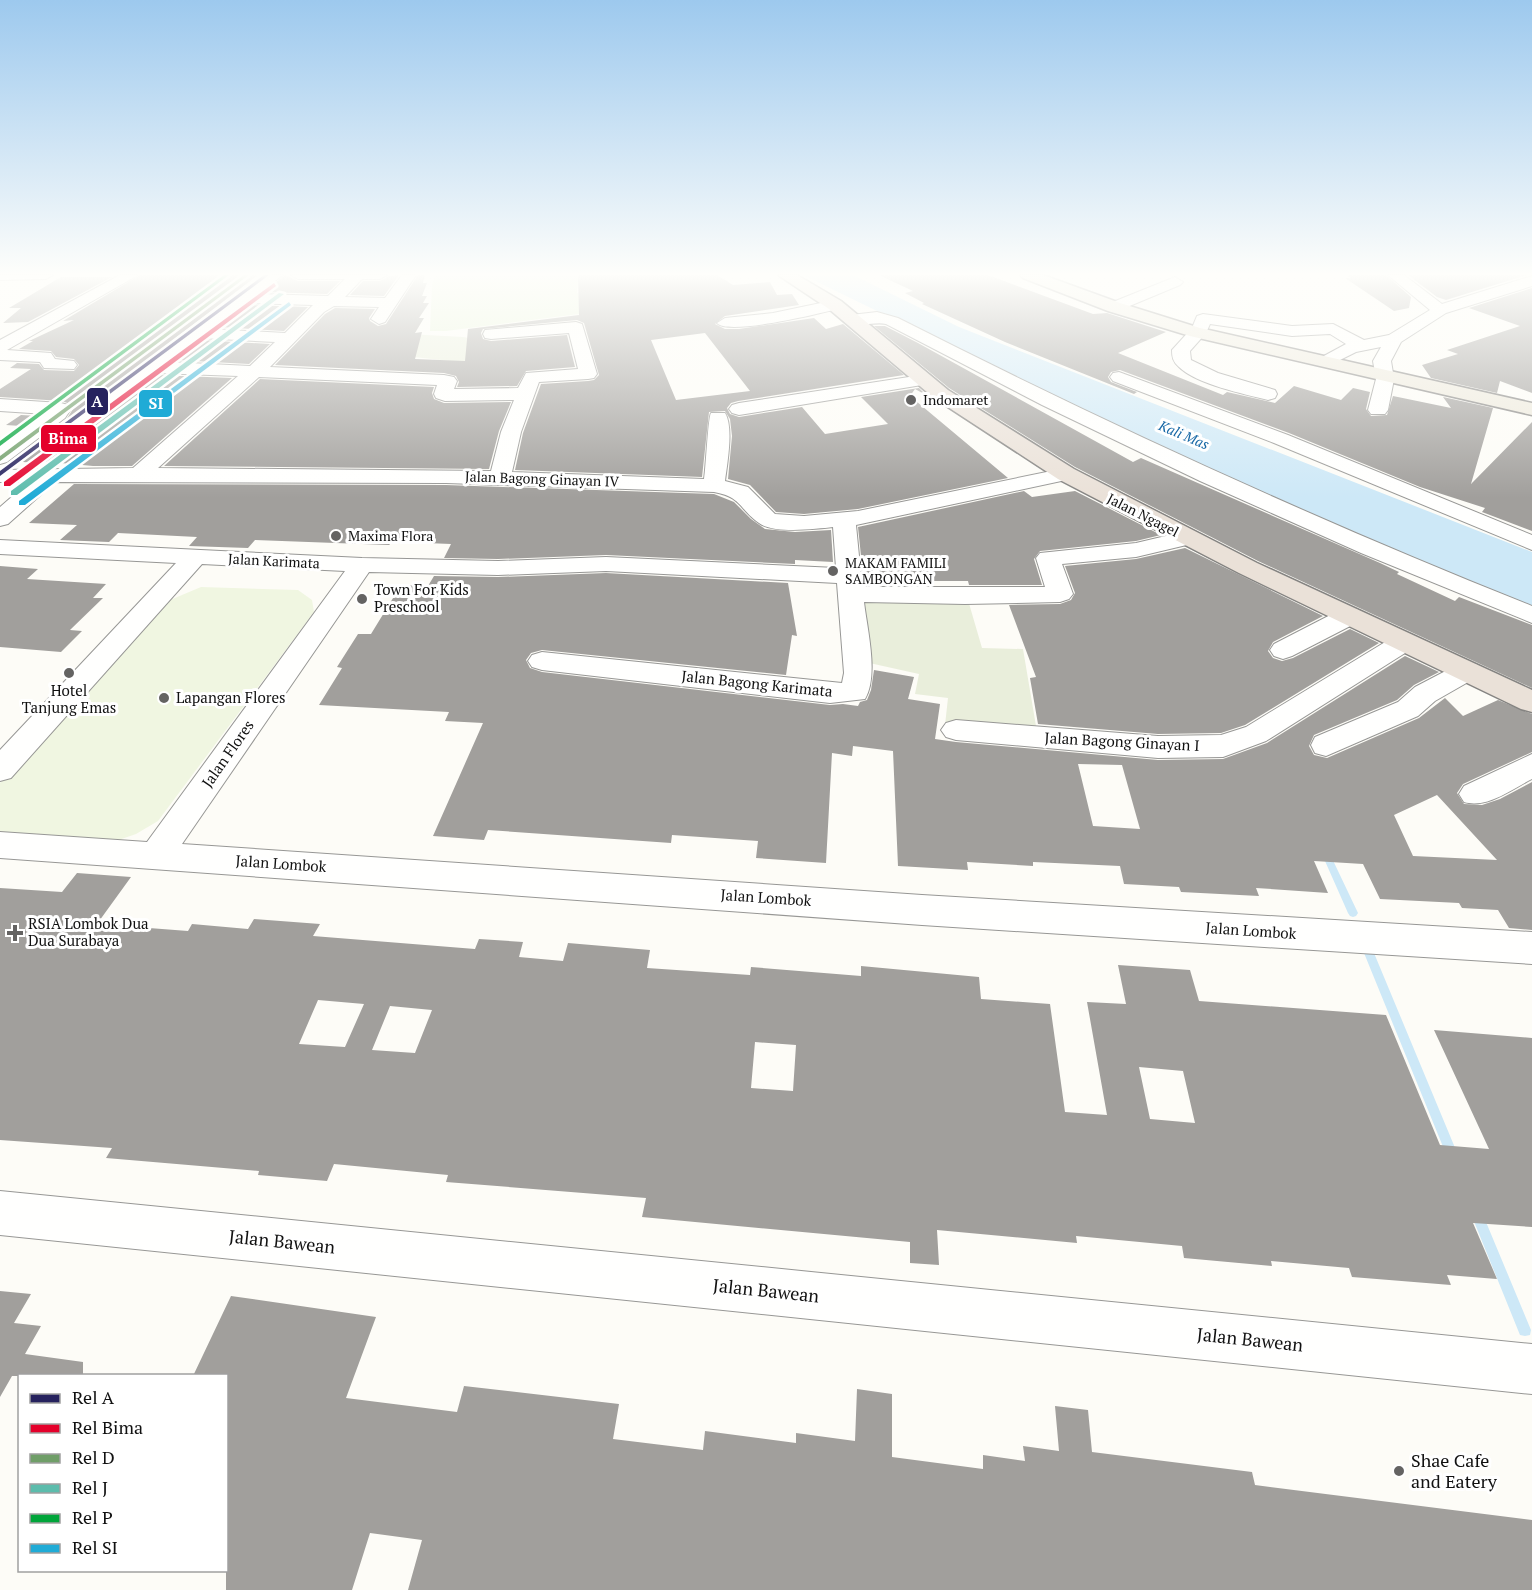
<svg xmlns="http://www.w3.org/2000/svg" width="1532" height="1590" font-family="'PT Serif',serif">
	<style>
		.green { fill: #e7f3d7 }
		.cemetery { fill: #e9eedb }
		.pitch { fill: #f0f6e1 }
		.water { fill: #cde8f7 }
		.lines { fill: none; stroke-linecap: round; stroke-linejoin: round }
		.stream { fill: #cde8f7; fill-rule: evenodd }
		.building { fill: #a19f9c; fill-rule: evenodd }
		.minor-casing { stroke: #979795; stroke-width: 2 }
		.major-casing { stroke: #858482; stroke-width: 3 }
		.highway-casing { stroke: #858482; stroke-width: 3 }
		.minor { fill: #fffffe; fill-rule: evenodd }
		.major { fill: #ede9dc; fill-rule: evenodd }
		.highway { fill: #eae1d8; fill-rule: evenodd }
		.rail-1-casing { stroke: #fff; stroke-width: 5 }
		.rail-2-casing { stroke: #fff; stroke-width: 5 }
		.rail-3-casing { stroke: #fff; stroke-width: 5 }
		.rail-4-casing { stroke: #fff; stroke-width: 5 }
		.rail-5-casing { stroke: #fff; stroke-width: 5 }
		.rail-6-casing { stroke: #fff; stroke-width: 5 }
		.rail-1 { fill: #26225e; fill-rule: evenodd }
		.rail-2 { fill: #e4002b; fill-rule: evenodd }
		.rail-3 { fill: #6f9e68; fill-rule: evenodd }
		.rail-4 { fill: #5cbcac; fill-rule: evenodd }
		.rail-5 { fill: #00a53a; fill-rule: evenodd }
		.rail-6 { fill: #20abd6; fill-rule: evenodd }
		.poi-dot { fill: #646362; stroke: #fff; stroke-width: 2 }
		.labels { text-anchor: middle; stroke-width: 6; stroke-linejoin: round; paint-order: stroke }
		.far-poi-label { font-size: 14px; fill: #111; stroke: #fff; text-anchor: start }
		.far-water-label { font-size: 14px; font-style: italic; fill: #1768a6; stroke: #fff }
		.far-street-label { font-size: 14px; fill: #111; stroke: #fff }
		.poi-label { font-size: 15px; fill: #111; stroke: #fff; text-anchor: start }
		.street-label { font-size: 15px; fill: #111; stroke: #fff }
		.near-street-label { font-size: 18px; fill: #111; stroke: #fff }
		.near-poi-label { font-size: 18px; fill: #111; stroke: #fff; text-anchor: start }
		.line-badge { stroke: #fff; stroke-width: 2 }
		.badge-label { font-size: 16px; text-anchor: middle; font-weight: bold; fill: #fff }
	</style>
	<rect width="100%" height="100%" fill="#fdfcf7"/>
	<path class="green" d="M435,275H578L577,293L642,306L446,331H430L432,285Z"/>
	<path class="cemetery" d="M333,330L463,337L552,353L527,369L404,356Z
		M857,598L968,600L982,648L1023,649L1037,732L945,725L948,698L915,694L919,674L856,660Z"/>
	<path class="pitch" d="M201,587L298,590L312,600L314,612L158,821L136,834L104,845L0,837V783L163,603Z"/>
	<path class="water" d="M803,275H853L959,327L1532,552V607L1208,472Z"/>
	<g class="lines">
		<path class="stream" d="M1325,849L1328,850L1329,852L1358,913L1356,916L1353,917L1350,916L1348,913L1321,852L1322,850Z
			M1369,949L1372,950L1374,953L1458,1155L1456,1159L1452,1161L1448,1159L1364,953L1366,950Z
			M1477,1208L1481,1210L1531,1330L1530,1335L1525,1336L1520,1335L1471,1214L1473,1210Z"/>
	</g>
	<path class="building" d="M140,275H258L49,435L51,442L68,443L157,375L232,378L132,466H93L39,461L35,463L12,461L66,420L73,409L70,404L62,401L0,397V389L31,369L10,368L17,363L39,364L44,370L74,371L79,365L74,359L56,357L51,351L19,349L33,341H29L74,320L63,321Z
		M285,275L298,281H340L327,294L264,292Z
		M399,275L384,296L350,295L363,281H380L389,276Z
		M418,275H425L423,283H427L422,296H427L423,303H429L419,318H424L415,333L422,332L415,359L465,361L468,329L579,315L578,275H717L733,285L770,282L777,295L792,294L799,305L725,316L715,324L725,329H739L814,318L826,329L843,324L904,375L738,401L731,403L727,408L730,414L739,417L802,407L825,434L888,424L861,397L919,388L926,395L915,389L910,396L1008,478L858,509L804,514L776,512L750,485L728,479L732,436L730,419L725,411L709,412L702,477L515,470L523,433L541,384L588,381L594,380L599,375L584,323L577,320L483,329L481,333L483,339L491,341L567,335L575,367L526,371L517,386L457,387L459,382L456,376L444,373L275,365L325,314L335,308L375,309L369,318L370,321L378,326L386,324ZM705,333L750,391L676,400L651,340Z
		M879,275H988L1093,314L1107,313L1166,332L1118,353L1223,395L1227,392L1275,403L1294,386L1341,400L1353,388L1370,392L1366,409L1371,416L1387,415L1393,396L1451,408L1443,397L1493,408L1471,484L1532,422V531L1482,512L1485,508L1420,487L1289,433L1120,370L1111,372L1108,377L1111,382L1137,392L1134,394L1005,342L922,304L924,303L905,293L913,291Z
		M1347,275H1386L1411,297L1409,308L1394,311L1345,278H1351Z
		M1408,275H1527L1446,300L1437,297Z
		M61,277H112L28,322L3,323L21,308H9Z
		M1532,288V393L1500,381L1497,393L1431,378L1422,365L1458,354L1447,350L1520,326L1469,308Z
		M246,305L308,307L284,331L218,327Z
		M874,326H885L918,343L1133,462L1141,458L1380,563L1399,572L1397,574L1455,601L1459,597L1532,625V688L1258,561L1075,467L949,388Z
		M201,340L270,344L249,364L175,360Z
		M260,379L434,387L432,393L434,399L444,403L511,402L499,431L489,469L164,466Z
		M21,415L40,416L0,445V440L21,426L6,425Z
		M74,484L446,485L714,494L734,502L751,519L765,529L795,532L831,530L833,562L795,560V564L606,555L498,559L444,558L451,544L401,542H392L389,545L255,540L248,548L189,546L197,537L118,533L109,542L60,540L77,525L29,523Z
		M1024,491L1032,497L1075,491L1161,535L1136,541L1040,551L1034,559L1042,585H969L968,581H922L923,585H877V582H869L868,575H863L858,527Z
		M1185,548L1323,616L1273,642L1268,651L1273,658L1282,661L1293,658L1350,629L1379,643L1245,725L1221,733L1158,734L1038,724L1030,678L1036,677L1009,605L1060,604L1071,600L1075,593L1065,566L1136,559Z
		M0,566L38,569L27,579L106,584L93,598H103L70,630L82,631L61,652L0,647Z
		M606,573L788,583L797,636L792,635L786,675L542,650L531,653L526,660L530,668L542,672L830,705L843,704L858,706L860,702L867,700L871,690L874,670L914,677L908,699L940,704L935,739L956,742L1158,760L1223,759L1267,743L1405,656L1439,672L1414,685L1397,700L1314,735L1309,746L1314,755L1327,758L1419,718L1445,698L1463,716L1498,700L1532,714V752L1463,784L1457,793L1464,804L1482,805L1500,799L1532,782V930L1509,928L1498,910L1462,908L1459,903L1380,899L1363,864L1314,861L1328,893L1256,888L1259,896L1181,892L1179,887L1124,884L1120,866L1033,862V866L967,862L968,870L898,866L893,751L853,746L852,756L832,753L826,863L756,858L758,841L672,835L671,843L488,830L484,840L433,836L483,723L445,721L449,712L319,705L342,668L337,667L358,634H371L401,585L428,586L434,576L498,577ZM1078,764L1122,765L1140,829L1093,826ZM1437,795L1497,860L1413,856L1394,815Z
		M77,873L131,877L97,924L188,931L192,924L248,929L254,919L320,924L313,936L475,949L479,939L523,942L519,957L563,961L568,943L650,950L647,968L750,975L751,967L861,976V966L979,977L981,999L1050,1004L1065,1112L1107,1115L1087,1002L1126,1004L1118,965L1190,970L1199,1001L1386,1015L1440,1145L1489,1149L1434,1030L1532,1038V1227L1473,1223L1497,1279L1447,1275L1451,1285L1352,1277L1349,1268L1271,1261L1272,1266L1184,1258L1182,1246L1076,1236L1077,1243L937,1230L939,1265L910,1263V1242L642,1217L646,1198L446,1182L448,1175L334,1164L327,1181L258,1175L259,1171L106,1158L112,1148L0,1140V888L62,892ZM318,1000L364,1004L345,1047L299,1044ZM390,1006L432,1010L415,1053L372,1050ZM755,1042L796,1045L793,1091L751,1088ZM1139,1067L1183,1071L1195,1123L1150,1119Z
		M0,1291L31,1294L14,1323L41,1326L25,1354L83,1362V1376H12L0,1397Z
		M231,1296L376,1317L346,1398L457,1412L464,1386L619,1404L613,1439L703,1450L705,1431L796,1443V1433L855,1441L857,1389L892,1394V1457L983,1469V1455L1025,1461L1023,1446L1059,1451L1055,1406L1088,1410L1092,1452L1252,1472L1255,1485L1532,1520V1590H408L422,1540L370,1533L352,1590H226V1376H193Z"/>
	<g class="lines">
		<g class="minor-casing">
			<path id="minor" d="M0,275H53L46,279L0,280Z
				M120,275H138L7,350L51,353L55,359L74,361L77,365L74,369L44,368L40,362L0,360V340Z
				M262,275H283L257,294L328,296L345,279H298L291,275H387L380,279H362L345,297L385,298L402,275H416L385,322L379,324L371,319L379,307L334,306L324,312L270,367L444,375L454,377L457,381L454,389L518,388L526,373L578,369L569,333L491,339L485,338L483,334L485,330L576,322L582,324L597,374L594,378L588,379L539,382L521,432L512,472L704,479C706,468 708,417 711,413H725C734,427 727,465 725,481L748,487L775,514L804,516L858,511L1066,468L1073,470L1077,474L1073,478L1066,480L856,525L862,587H1045L1036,558L1040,553L1136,543L1187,531L1195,533L1199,538L1195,543L1136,557L1062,564L1073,594L1069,599L1060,602L965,604L864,602C867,628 879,676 865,699L830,703L542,670L532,667L528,661L532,655L542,652L842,683L844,673L837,583L606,571L498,575L369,572L182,844L922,895L1532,932V964L922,925L0,858V832L147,842L345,571L202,564L11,778L0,781V750L176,563L0,554V540L362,558L498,561L606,557L836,568L833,527C816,529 773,534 759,523C739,509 742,497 714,492L446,483L55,482L8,524L0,526V507L29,482H0V470L133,468L238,376L156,373L67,441H53L50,437ZM245,303L313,305L285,333L212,329ZM200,338L275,342L250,366L169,362ZM259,377L437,385L434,394L436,398L445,401L514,400L501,432L491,471L158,468Z
				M1388,275H1404L1442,304L1532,276V286L1446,313L1401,342L1391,361L1394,379L1388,410L1385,414H1371L1368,410L1376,379L1373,361L1381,347L1356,352L1328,366L1322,365L1319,361L1322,357L1346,344L1330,334L1292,336L1210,324L1206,333L1190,351L1191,360L1218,373L1275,390L1277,394L1275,398L1268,400C1244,394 1196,384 1179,367C1173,362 1172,357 1172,350L1192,328L1197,316L1203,314L1292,326L1333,324L1364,340L1389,335L1430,310Z
				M1175,277L1183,282L1180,285L1120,310H1108L1106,307L1108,304Z
				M835,300L841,302L843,305L841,308C822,313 728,336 717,323L725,318L773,313Z
				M877,312L898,318C1105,423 1316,520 1532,606V623L1361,553L1200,481L1042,405L886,324C873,321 852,330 843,320L851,315Z
				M1119,372L1288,435L1532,535V550L1274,443L1113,381L1110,377L1113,373Z
				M922,375L928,376L931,380L928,384L739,415L732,413L729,409L732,405L739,403Z
				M0,399L61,403L68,405L71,409L65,418L7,462L0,464V448L46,414L0,411Z
				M1349,608L1358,610L1362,616L1358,622L1292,656L1283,659L1274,656L1270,650L1274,644L1340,610Z
				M1404,634L1413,636L1417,642L1413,648L1266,741L1223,757L1158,758L956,740L946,737L941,730L946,723L956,720L1158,736L1221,735L1246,727L1395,636Z
				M1467,662L1477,665L1481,671L1477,677L1435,701L1418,716L1326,756L1315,753L1311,745L1315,737L1398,702L1415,687L1457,665Z
				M1532,754V779C1512,789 1487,809 1464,802L1459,794L1464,786Z
				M0,1191L1532,1344V1394L0,1235Z"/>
		</g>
		<g class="major-casing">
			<path id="major" d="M1020,275H1043L1120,303L1200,328L1532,403V415L1190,336L1108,311L1023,278Z"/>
		</g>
		<g class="highway-casing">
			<path id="highway" d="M778,275H797L841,301L948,390L1074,469L1257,563L1532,690V712L1521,709L1239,573L1058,479L934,398L829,309Z"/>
		</g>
		<use href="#minor" class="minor"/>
		<use href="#major" class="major"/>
		<use href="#highway" class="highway"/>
		<g class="rail-1-casing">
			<path id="rail-1" d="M264,275H269L0,476V471Z"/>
		</g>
		<g class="rail-2-casing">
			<path id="rail-2" d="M274,283L276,286L10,486H4V482Z"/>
		</g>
		<g class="rail-3-casing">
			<path id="rail-3" d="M244,275H249L0,461V456Z"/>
		</g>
		<g class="rail-4-casing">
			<path id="rail-4" d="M279,293L284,294L17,495H11V491Z"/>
		</g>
		<g class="rail-5-casing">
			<path id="rail-5" d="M224,275H229L0,446V441Z"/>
		</g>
		<g class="rail-6-casing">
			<path id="rail-6" d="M289,302L291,305L25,505H19V501Z"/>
		</g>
		<use href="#rail-1" class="rail-1"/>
		<use href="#rail-2" class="rail-2"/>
		<use href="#rail-3" class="rail-3"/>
		<use href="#rail-4" class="rail-4"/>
		<use href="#rail-5" class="rail-5"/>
		<use href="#rail-6" class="rail-6"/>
	</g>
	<linearGradient id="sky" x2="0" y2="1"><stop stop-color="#9dc9ee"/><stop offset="0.55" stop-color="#fefefb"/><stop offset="1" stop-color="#fefefb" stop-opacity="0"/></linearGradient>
	<rect width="1532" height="498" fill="url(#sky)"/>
	<g class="poi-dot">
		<circle cx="911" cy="400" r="6"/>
		<circle cx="336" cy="536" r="6"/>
		<circle cx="833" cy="571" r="6"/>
		<circle cx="362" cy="599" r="6"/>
		<circle cx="69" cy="673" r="6"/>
		<circle cx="164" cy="698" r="6"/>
		<path d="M12 924h6v6h6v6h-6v6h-6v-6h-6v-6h6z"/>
		<circle cx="1399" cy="1471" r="6"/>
	</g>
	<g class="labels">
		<g class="far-poi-label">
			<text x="923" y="405">Indomaret</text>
			<text x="348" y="541">Maxima Flora</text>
			<text x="845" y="568">MAKAM FAMILI<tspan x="845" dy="16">SAMBONGAN</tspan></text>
		</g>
		<g class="far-water-label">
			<text transform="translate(1184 435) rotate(23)" y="5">Kali Mas</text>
		</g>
		<g class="far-street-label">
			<text transform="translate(542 479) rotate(2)" y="5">Jalan Bagong Ginayan IV</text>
			<text transform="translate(1143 515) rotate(27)" y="5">Jalan Ngagel</text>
			<text transform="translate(274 561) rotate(3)" y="5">Jalan Karimata</text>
		</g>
		<g class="poi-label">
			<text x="374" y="595">Town For Kids<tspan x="374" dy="17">Preschool</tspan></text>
			<text x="69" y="696" text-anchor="middle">Hotel<tspan x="69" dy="17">Tanjung Emas</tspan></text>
			<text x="176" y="703">Lapangan Flores</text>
			<text x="28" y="929">RSIA Lombok Dua<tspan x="28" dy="17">Dua Surabaya</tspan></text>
		</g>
		<g class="street-label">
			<text transform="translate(757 684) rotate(6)" y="5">Jalan Bagong Karimata</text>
			<text transform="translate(1122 742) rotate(3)" y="5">Jalan Bagong Ginayan I</text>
			<text transform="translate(228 754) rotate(-55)" y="5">Jalan Flores</text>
			<text transform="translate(281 864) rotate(4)" y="5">Jalan Lombok</text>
			<text transform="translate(766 898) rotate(4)" y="5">Jalan Lombok</text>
			<text transform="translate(1251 931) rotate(4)" y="5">Jalan Lombok</text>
		</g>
		<g class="near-street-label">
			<text transform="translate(282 1242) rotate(6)" y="6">Jalan Bawean</text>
			<text transform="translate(766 1291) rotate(6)" y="6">Jalan Bawean</text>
			<text transform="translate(1250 1340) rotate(6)" y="6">Jalan Bawean</text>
		</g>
		<g class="near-poi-label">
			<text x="1411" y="1467">Shae Cafe<tspan x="1411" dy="21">and Eatery</tspan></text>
		</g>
	</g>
	<g class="line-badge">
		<rect x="86" y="387" width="23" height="29" rx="6" fill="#26225e"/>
		<rect x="138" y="389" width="35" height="29" rx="6" fill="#20abd6"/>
		<rect x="40" y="424" width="57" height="29" rx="6" fill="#e4002b"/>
	</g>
	<g class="badge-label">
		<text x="97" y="407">A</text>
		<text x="156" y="409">SI</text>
		<text x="68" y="444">Bima</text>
	</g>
	<rect x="18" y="1374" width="210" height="198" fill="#ffffff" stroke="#a0a0a0" stroke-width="1.5"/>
	<rect x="30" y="1394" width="30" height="9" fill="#26225e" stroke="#a0a0a0" stroke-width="1.5"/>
	<text x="72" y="1404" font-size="18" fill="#111111">Rel A</text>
	<rect x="30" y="1424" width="30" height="9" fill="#e4002b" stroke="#a0a0a0" stroke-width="1.5"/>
	<text x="72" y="1434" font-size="18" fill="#111111">Rel Bima</text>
	<rect x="30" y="1454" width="30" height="9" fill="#6f9e68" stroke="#a0a0a0" stroke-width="1.5"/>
	<text x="72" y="1464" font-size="18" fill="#111111">Rel D</text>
	<rect x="30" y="1484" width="30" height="9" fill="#5cbcac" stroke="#a0a0a0" stroke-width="1.5"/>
	<text x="72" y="1494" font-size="18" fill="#111111">Rel J</text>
	<rect x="30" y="1514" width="30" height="9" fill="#00a53a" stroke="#a0a0a0" stroke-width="1.5"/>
	<text x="72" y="1524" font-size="18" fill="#111111">Rel P</text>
	<rect x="30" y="1544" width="30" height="9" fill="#20abd6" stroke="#a0a0a0" stroke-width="1.5"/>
	<text x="72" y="1554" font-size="18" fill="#111111">Rel SI</text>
</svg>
